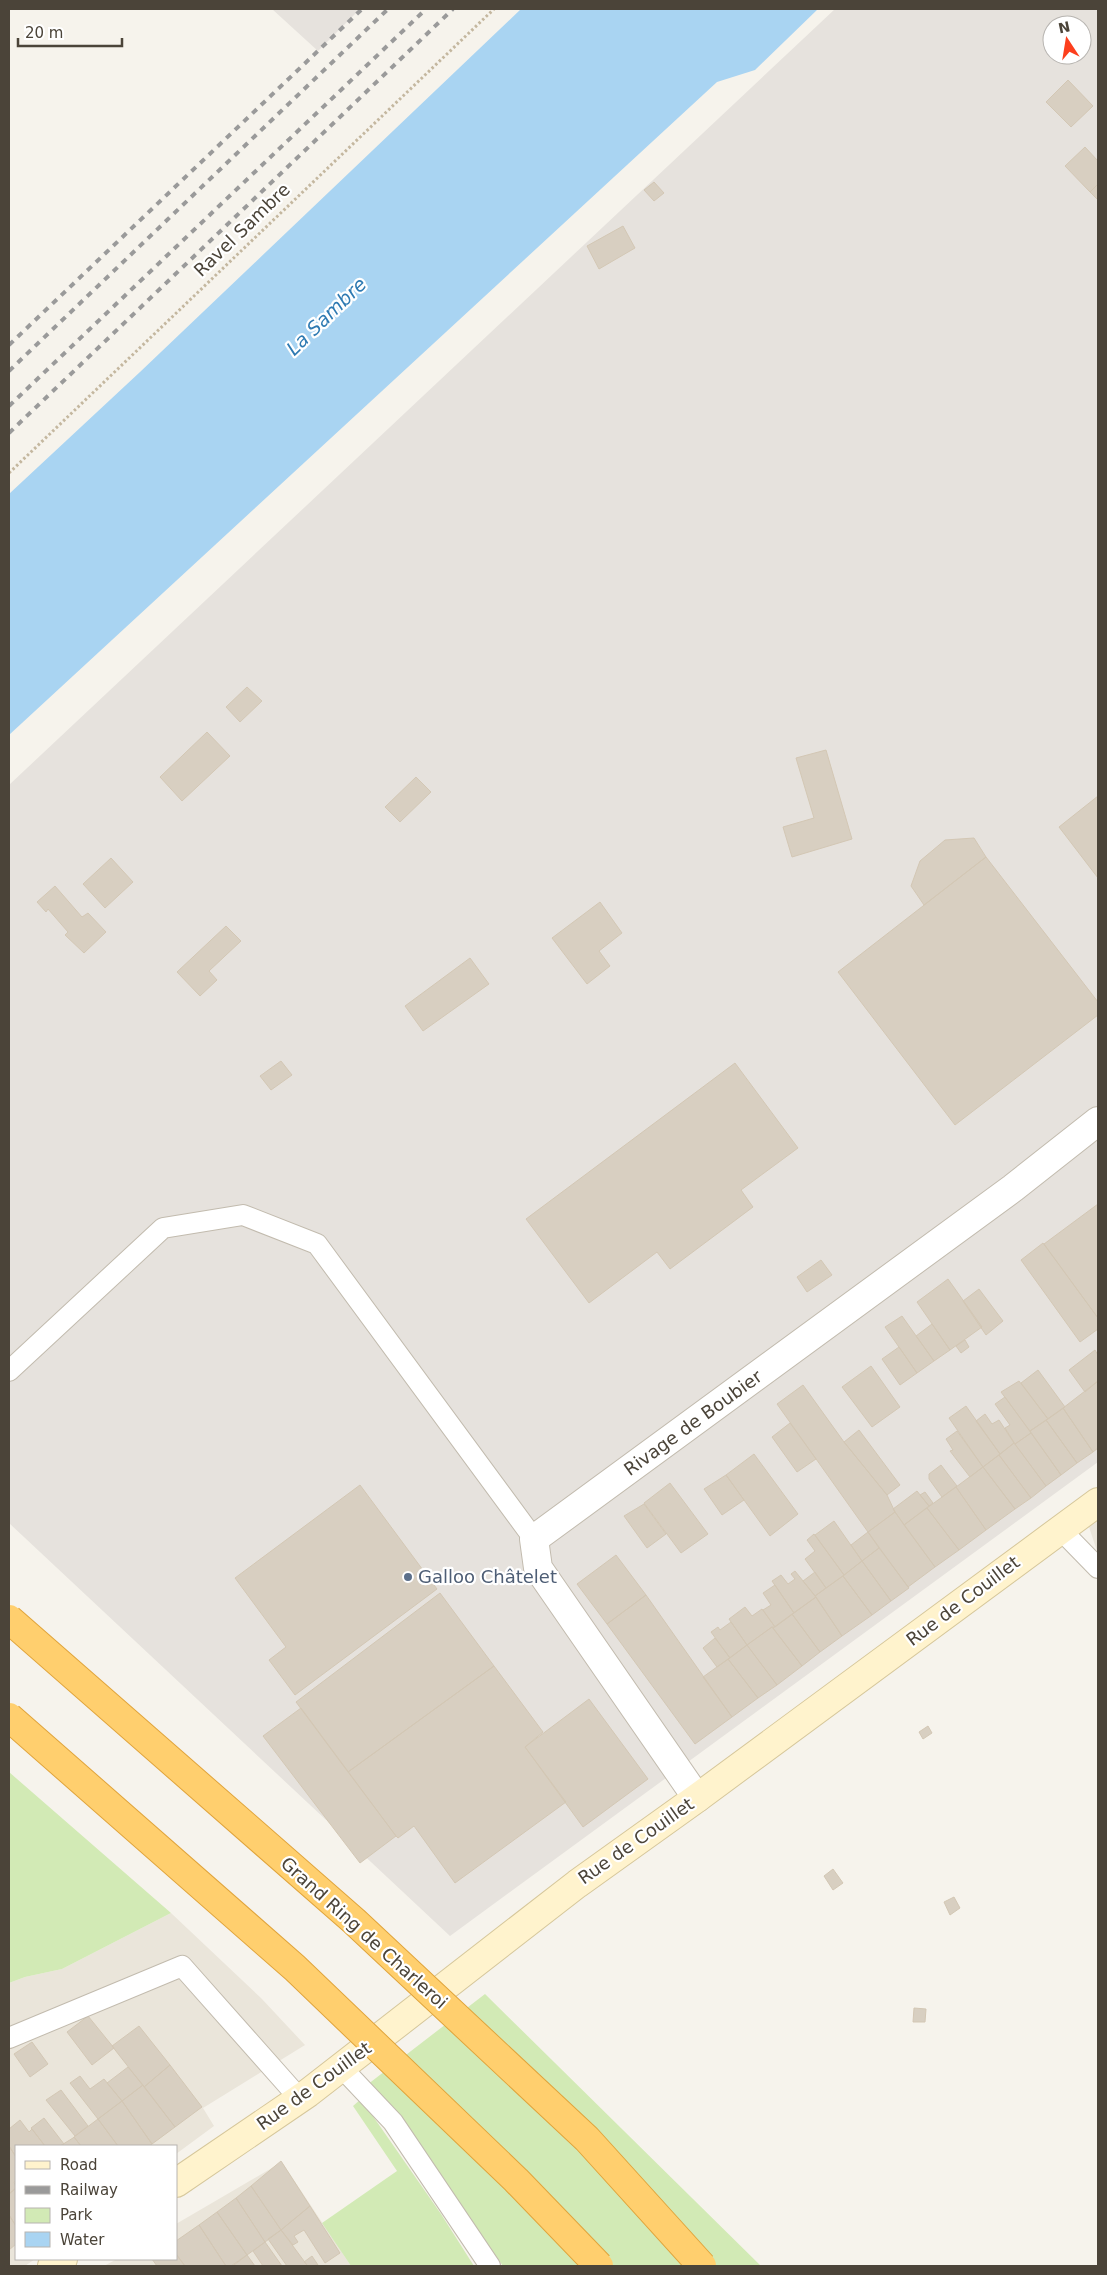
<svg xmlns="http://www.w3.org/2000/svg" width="1107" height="2275" font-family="'DejaVu Sans',sans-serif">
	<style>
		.residential { fill: #eae5da }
		.industrial { fill: #e6e2dd; fill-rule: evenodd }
		.green { fill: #d2eab5 }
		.water { fill: #a9d4f2 }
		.building { fill: #d8cfc1; stroke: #d3c7b4 }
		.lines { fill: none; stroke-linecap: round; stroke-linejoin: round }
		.lane-casing { stroke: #c2bbae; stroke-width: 22 }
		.street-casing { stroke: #c2bbae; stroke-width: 30 }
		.secondary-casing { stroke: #d6c79b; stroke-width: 30 }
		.path { stroke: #c4b79f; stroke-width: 3; stroke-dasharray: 2.5 2.5; stroke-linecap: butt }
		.lane { stroke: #fff; stroke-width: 20 }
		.street { stroke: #fff; stroke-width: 28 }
		.secondary { stroke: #fff3cd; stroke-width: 28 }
		.rail { stroke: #9a9a9a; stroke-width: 4; stroke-dasharray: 6 6; stroke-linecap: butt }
		.highway-bridge-casing { stroke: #e0a43c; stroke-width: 30; stroke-linecap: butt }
		.highway-bridge { stroke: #ffcf6e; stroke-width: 28 }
		.service-dot { fill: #5c6f8a; stroke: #fff; stroke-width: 2 }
		.labels { text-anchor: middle; stroke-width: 4.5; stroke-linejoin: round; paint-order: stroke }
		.street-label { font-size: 18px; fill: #4b4439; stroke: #fff }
		.service-label { font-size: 18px; fill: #4e5e75; stroke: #fff; text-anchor: start }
		.water-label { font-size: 19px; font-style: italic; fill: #2e7ab2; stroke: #fff }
	</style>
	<rect width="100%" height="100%" fill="#f6f3ec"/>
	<path class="residential" d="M1098,1507V1554L1086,1518Z
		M171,1913L261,1998L305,2045L203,2108L214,2126L176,2154V2146H16V2259H35L25,2266H9V1983L25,1977L62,1969Z
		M282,2162L351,2266H104L117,2259H176V2224Z"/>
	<path class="industrial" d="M272,9H360L318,51Z
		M835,9H1098V1462L450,1936L9,1523V785ZM1052,25H1082V55H1052Z"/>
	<path class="green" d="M9,1772L171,1913L62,1969L25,1977L9,1983Z
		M485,1994L761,2266H503L461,2208L363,2088Z
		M361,2099L441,2214L474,2266H351L322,2223L397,2171L353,2106Z"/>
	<path class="water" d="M521,9H818L755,70L717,82L9,735V494L140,372Z"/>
	<path class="building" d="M1068,80L1093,106L1071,127L1046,102Z
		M1085,147L1098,161V184L1090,192L1065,166Z
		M654,182L664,193L654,201L644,190Z
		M1098,184V200L1090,192Z
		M623,226L635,248L599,269L587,246Z
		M247,687L262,701L240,722L226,707Z
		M207,732L230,756L182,801L160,777Z
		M826,750L852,839L792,857L783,827L814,818L796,758Z
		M416,777L431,792L400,822L385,807Z
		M1098,796V878L1059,827Z
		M974,838L986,857L924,905L911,886L920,861L945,840Z
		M986,857L1098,1002V1015L955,1125L838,972Z
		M111,858L133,882L105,908L83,884Z
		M55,886L82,917L88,913L106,932L84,953L65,935L68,932L48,909L46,912L37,902Z
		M600,902L622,933L599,951L610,966L587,984L552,938Z
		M226,926L241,941L209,971L217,980L200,996L177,972Z
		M470,958L489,984L423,1031L405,1006Z
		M281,1061L292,1075L271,1090L260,1076Z
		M735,1063L798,1148L741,1190L753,1207L670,1269L657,1252L589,1303L526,1219Z
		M1098,1204V1318L1044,1244Z
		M1043,1243L1098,1318V1329L1080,1342L1021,1260Z
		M821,1260L832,1275L807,1292L797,1277Z
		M948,1279L982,1327L950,1350L917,1302Z
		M979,1289L1003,1321L986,1335L963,1301Z
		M902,1316L934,1361L917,1373L885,1327Z
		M932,1324L950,1350L934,1361L916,1336Z
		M965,1340L969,1347L961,1353L956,1346Z
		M899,1347L917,1373L900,1385L882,1359Z
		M1095,1350L1098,1355V1381L1085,1392L1069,1370Z
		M871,1366L900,1407L872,1427L842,1387Z
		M1038,1370L1065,1407L1048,1419L1021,1383Z
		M1019,1381L1048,1419L1030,1431L1001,1392Z
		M1098,1381V1448L1093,1452L1063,1408Z
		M803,1385L844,1442L887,1495L895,1512L868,1532L777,1404Z
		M1005,1397L1031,1433L1015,1444L1005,1428L1010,1425L995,1404Z
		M966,1406L1000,1454L983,1467L949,1418Z
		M1063,1408L1093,1452L1077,1463L1046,1420Z
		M985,1414L992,1424L999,1420L1014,1443L1000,1454L976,1421Z
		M1046,1420L1077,1463L1061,1475L1030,1431Z
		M790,1423L816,1459L797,1472L772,1437Z
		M859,1430L900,1485L887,1495L844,1442Z
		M957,1431L983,1467L970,1477L950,1451L953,1450L946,1439Z
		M1031,1433L1061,1475L1046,1486L1015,1444Z
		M1014,1443L1046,1486L1031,1498L999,1455Z
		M754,1454L798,1514L770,1536L726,1475Z
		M999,1455L1031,1498L1015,1509L983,1467Z
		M941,1465L957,1486L942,1497L929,1479V1474Z
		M983,1467L1015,1509L986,1530L956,1487Z
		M726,1475L744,1500L722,1515L704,1489Z
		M670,1483L708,1534L681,1553L644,1503Z
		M360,1485L437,1589L295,1695L269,1660L286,1647L235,1578Z
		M956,1487L986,1530L959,1550L927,1508Z
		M917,1491L929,1506L904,1525L893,1509Z
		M925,1492L933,1503L929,1506L920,1495Z
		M644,1504L666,1534L647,1548L624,1516Z
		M927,1508L959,1550L935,1567L904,1525Z
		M895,1512L935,1567L908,1587L868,1532Z
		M834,1521L862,1561L844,1575L815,1535Z
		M868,1532L879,1548L862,1561L851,1545Z
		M814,1534L844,1575L826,1588L805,1559L815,1551L807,1540Z
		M879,1548L909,1588L891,1601L862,1561Z
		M616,1555L646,1595L607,1624L577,1584Z
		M862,1561L891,1601L872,1615L843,1576Z
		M795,1571L816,1597L794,1613L772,1581L781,1575L788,1584L795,1579L791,1574Z
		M815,1572L826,1588L815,1596L803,1581Z
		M843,1576L872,1615L842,1636L815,1596Z
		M775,1585L794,1613L775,1627L763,1610L771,1605L763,1593Z
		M440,1593L494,1666L348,1772L296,1702Z
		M646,1595L732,1717L695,1744L607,1624Z
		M816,1597L842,1636L820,1652L792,1614Z
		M745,1607L752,1616L762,1609L775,1627H772L747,1645L729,1619Z
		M792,1614L820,1652L802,1666L773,1628Z
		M731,1622L747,1645L730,1658L711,1632L718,1627L720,1630Z
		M772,1627L802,1666L777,1685L747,1645Z
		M715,1638L730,1658L717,1667L703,1648Z
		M747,1645L777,1685L758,1698L728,1659Z
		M728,1659L758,1698L732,1717L703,1677Z
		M494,1666L543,1732L525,1747L566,1802L455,1883L414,1826L398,1838L396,1836L348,1772Z
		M589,1699L648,1779L583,1827L525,1747Z
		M301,1708L396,1836L360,1863L263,1736Z
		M928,1726L932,1733L923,1739L919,1732Z
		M833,1869L843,1883L833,1890L824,1876Z
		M954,1897L960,1908L950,1915L944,1902Z
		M914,2008L926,2009L925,2022H913Z
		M88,2016L114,2048L92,2065L67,2032Z
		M139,2026L170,2065L144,2087L112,2046Z
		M32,2042L48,2064L30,2077L14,2054Z
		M170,2065L202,2107L175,2127L144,2087Z
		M128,2067L143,2085L122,2101L107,2083Z
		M80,2076L90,2089L104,2079L122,2101L98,2119L70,2083Z
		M143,2085L175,2127L152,2144L122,2101Z
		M61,2090L88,2126L75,2136L46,2100Z
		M122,2101L152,2144L149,2146H118L98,2119Z
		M44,2118L64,2144L60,2146H45L32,2129L31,2128Z
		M98,2119L118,2146H81L74,2137Z
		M20,2120L29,2132L32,2129L45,2146H16V2157L9,2146V2129Z
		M74,2137L81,2146H60L73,2138Z
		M9,2146L16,2157V2181L14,2182L16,2188L9,2194Z
		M281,2161L310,2206L281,2230L251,2186Z
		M251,2186L281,2230L265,2242L236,2198Z
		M16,2188V2226L9,2215V2194Z
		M236,2198L265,2242L247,2255L217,2212Z
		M310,2206L340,2253L325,2263L304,2230L294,2236L298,2242L293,2245L281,2230Z
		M217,2212L247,2255L231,2266H226L199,2225Z
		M9,2215L16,2226V2244L9,2250Z
		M199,2225L226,2266H185L176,2254V2241Z
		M281,2230L307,2265L304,2266H287L268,2239Z
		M265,2242L282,2266H263L253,2251Z
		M176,2254L185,2266H157L152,2259H176Z
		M247,2255L255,2266H235L234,2265Z
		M312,2256L318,2265L308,2266L304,2262Z"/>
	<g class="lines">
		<g class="lane-casing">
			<path id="lane" d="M9,1371L163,1228L243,1215L317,1244L534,1539
				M1060,1529L1098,1568
				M9,2038L182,1966L300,2099
				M342,2068L393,2122L490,2266"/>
		</g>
		<g class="street-casing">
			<path id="street" d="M697,1798L538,1568L534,1539L1013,1188L1098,1121"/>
		</g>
		<g class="secondary-casing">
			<path id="secondary" d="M176,2183L308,2093L577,1884L697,1798L1098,1502
				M52,2266L63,2259"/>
		</g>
		<path class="path" d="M9,473L494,9"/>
		<use href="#lane" class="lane"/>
		<use href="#street" class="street"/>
		<use href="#secondary" class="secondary"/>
		<path class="rail" d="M9,345L362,9
			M9,371L388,9
			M9,406L426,9
			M9,433L453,9"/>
		<g class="highway-bridge-casing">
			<path id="highway-bridge" d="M9,1619L354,1921L587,2139L702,2266
				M9,1717L295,1968L516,2180L599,2266"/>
		</g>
		<use href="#highway-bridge" class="highway-bridge"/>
	</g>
	<circle class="service-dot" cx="408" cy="1577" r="5"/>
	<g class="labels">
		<g class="street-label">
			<text transform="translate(242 230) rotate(-44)" y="6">Ravel Sambre</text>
			<text transform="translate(693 1423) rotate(-36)" y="6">Rivage de Boubier</text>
			<text transform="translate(963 1601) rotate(-37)" y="6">Rue de Couillet</text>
			<text transform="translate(636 1841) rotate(-35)" y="6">Rue de Couillet</text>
			<text transform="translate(364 1933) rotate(42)" y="6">Grand Ring de Charleroi</text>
			<text transform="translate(314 2086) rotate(-36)" y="6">Rue de Couillet</text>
		</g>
		<g class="service-label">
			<text x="418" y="1583">Galloo Châtelet</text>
		</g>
		<g class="water-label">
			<text transform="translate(326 316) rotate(-44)" y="7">La Sambre</text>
		</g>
	</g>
	<rect width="1107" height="2275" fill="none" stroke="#4b4439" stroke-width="20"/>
	<rect x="15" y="2145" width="162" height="115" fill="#ffffff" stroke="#b7b4b0"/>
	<rect x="25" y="2161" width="25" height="8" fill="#fff3cd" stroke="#b7b4b0"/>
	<text x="60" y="2170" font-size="15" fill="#4b4439">Road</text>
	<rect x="25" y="2186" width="25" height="8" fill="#9a9a9a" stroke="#b7b4b0"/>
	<text x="60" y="2195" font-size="15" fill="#4b4439">Railway</text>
	<rect x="25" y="2208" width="25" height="15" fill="#d2eab5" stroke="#b7b4b0"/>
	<text x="60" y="2220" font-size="15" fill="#4b4439">Park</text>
	<rect x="25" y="2232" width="25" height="15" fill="#a9d4f2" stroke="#b7b4b0"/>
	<text x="60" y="2245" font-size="15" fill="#4b4439">Water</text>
	<g transform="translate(1067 40) rotate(348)"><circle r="24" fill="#ffffff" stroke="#b7b4b0"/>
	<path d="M0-4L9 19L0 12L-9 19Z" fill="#fc3f1d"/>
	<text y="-8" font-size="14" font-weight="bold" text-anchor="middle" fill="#4b4439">N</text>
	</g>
	<path d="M18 38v8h104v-8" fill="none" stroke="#4b4439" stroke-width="2.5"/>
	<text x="25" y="38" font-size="15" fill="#4b4439" stroke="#ffffff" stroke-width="4" paint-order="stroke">20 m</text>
</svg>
